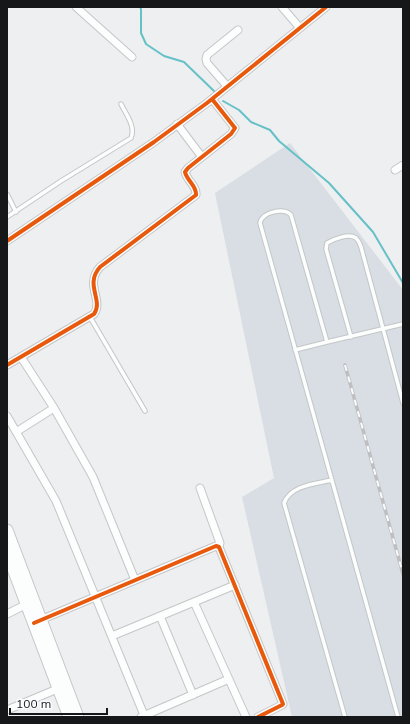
<svg xmlns="http://www.w3.org/2000/svg" width="410" height="724" font-family="Mulish,sans-serif">
	<style>
		.built { fill: #d8dee3 }
		.lines { fill: none; stroke-linecap: round; stroke-linejoin: round }
		.stream { stroke: #66c1c7; stroke-width: 2 }
		.lane-casing { stroke: #c4c6c7; stroke-width: 5.5 }
		.street-casing { stroke: #c4c6c7; stroke-width: 9 }
		.primary-casing { stroke: #c4c6c7; stroke-width: 13 }
		.lane { stroke: #fcfdfd; stroke-width: 3.5 }
		.street { stroke: #fcfdfd; stroke-width: 7 }
		.primary { stroke: #fcfdfd; stroke-width: 11 }
		.rail-casing { stroke: #bfbfc1; stroke-width: 3.5 }
		.rail { stroke: #fafdff; stroke-width: 2; stroke-dasharray: 6; stroke-linecap: butt }
		.cycleway-casing { stroke: #fafdff; stroke-width: 6 }
		.cycleway { stroke: #e8590c; stroke-width: 4 }
	</style>
	<rect width="100%" height="100%" fill="#edeff1"/>
	<path class="built" d="M290,143L403,290V717H292L242,497L274,478L215,193Z"/>
	<g class="lines">
		<path class="stream" d="M140,7L141,9V33L146,44L164,56L184,62L215,92
			M223,101L239,110L251,122L270,130L279,141L329,183L373,232L403,283"/>
		<g class="lane-casing">
			<path id="lane" d="M7,194L16,212
				M7,217L61,181L131,138C136,127 126,114 121,104
				M90,317L145,411
				M351,337L326,249L327,243C334,239 349,233 356,238C359,241 360,244 361,247L403,403
				M295,350L327,342
				M332,480C315,484 291,485 284,503L345,717
				M398,717L260,223C262,212 284,207 291,215L327,342L403,324"/>
		</g>
		<g class="street-casing">
			<path id="street" d="M76,7L132,57
				M282,7L300,28
				M227,86L207,63L206,59L207,55L238,30
				M177,124L202,157
				M395,170L403,165
				M7,241L154,142L207,103L326,7
				M21,357L54,408L93,477L135,580
				M7,365L94,314C104,300 84,285 100,267L196,195C197,186 187,181 185,172L188,168L231,134L235,128L212,99
				M7,416L56,501L144,715
				M16,432L54,408
				M200,488L220,543L219,547
				M194,602L246,717
				M7,614L27,604
				M160,616L193,695
				M38,621L216,546L219,547L283,704L282,705L258,717
				M112,636L235,585
				M7,710L62,687
				M141,717L229,679"/>
		</g>
		<g class="primary-casing">
			<path id="primary" d="M7,530L78,717
				M7,553L69,717"/>
		</g>
		<use href="#lane" class="lane"/>
		<use href="#street" class="street"/>
		<use href="#primary" class="primary"/>
		<g class="rail-casing">
			<path id="rail" d="M345,365L403,574"/>
		</g>
		<use href="#rail" class="rail"/>
		<g class="cycleway-casing">
			<path id="cycleway" d="M7,241L154,142L207,103L326,7
				M7,365L94,314C104,300 84,285 100,267L196,195C197,186 187,181 185,172L188,168L231,134L235,128L212,99
				M34,623L216,546L219,547L283,704L282,705L258,717"/>
		</g>
		<use href="#cycleway" class="cycleway"/>
	</g>
	<rect width="410" height="724" fill="none" stroke="#161718" stroke-width="16"/>
	<path d="M10 708v6h97v-6" fill="none" stroke="#161718" stroke-width="2"/>
	<text x="16" y="708" font-size="12" fill="#161718" stroke="#fafdff" stroke-width="3" paint-order="stroke">100 m</text>
</svg>
